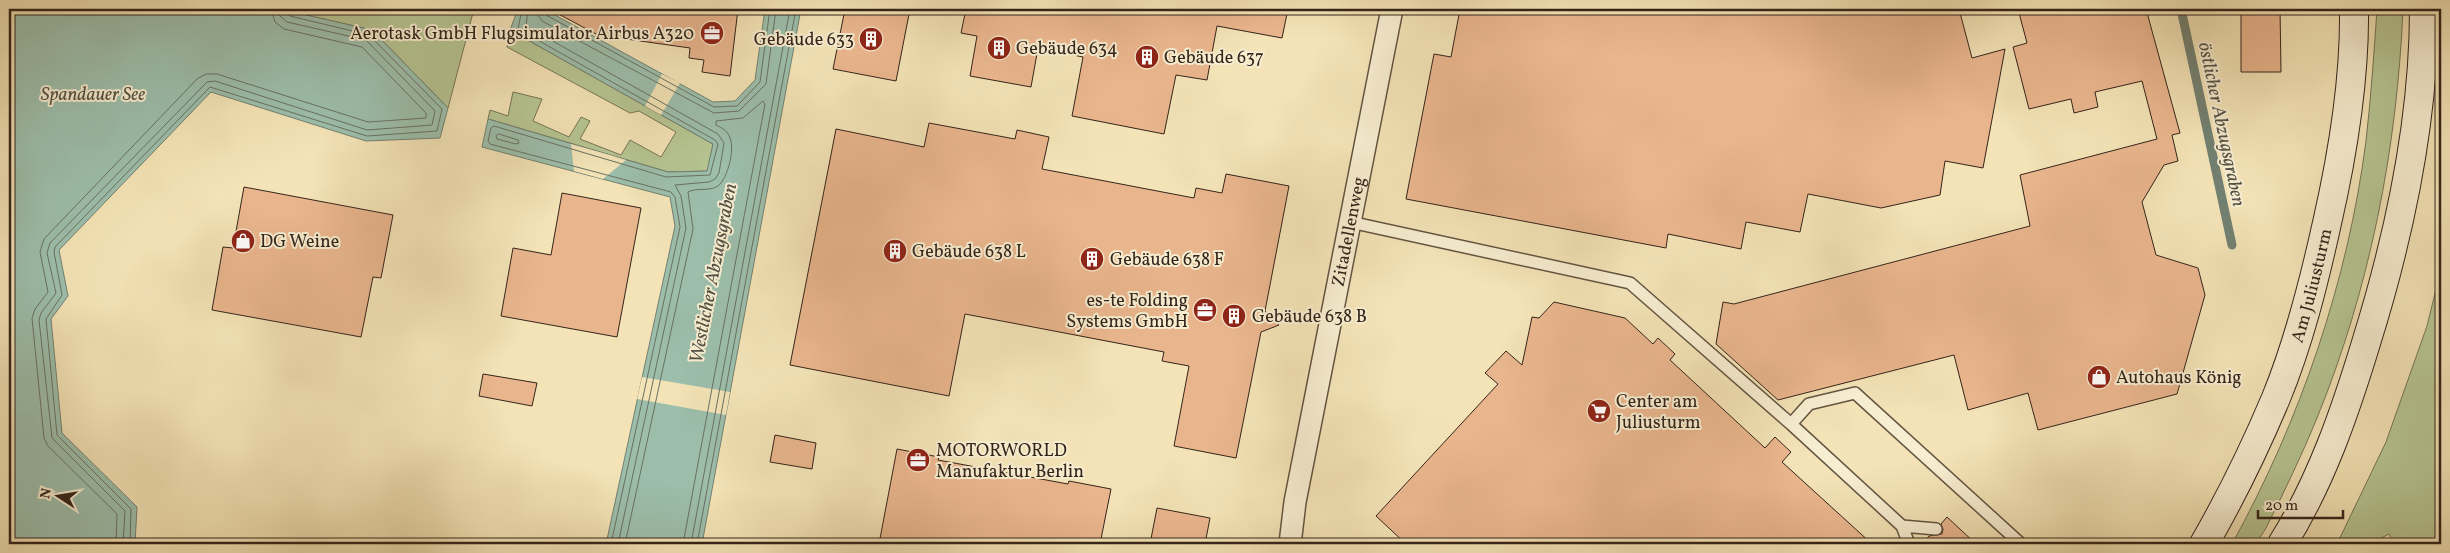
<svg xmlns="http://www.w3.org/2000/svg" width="2450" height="553" font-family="Vollkorn,serif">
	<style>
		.green { fill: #b6c592; stroke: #757456 }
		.water { fill: #9cbeab; stroke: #728071 }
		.pier { fill: #f3e3b6 }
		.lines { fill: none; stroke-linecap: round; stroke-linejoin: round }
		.shore { stroke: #687163; stroke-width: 1 }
		.stream { stroke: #728071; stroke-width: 9 }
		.building { fill: #e9b58d; stroke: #34241b }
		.service-casing { stroke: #645442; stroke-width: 14 }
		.minor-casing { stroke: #645442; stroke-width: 24 }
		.secondary-casing { stroke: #34241b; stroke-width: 30 }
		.service { stroke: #f7edd0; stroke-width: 11 }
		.minor { stroke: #f7edd0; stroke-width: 21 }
		.secondary { stroke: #f7edd0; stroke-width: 28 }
		.labels { text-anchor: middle; stroke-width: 4; stroke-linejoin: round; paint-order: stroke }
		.poi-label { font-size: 18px; fill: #34241b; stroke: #f7edd0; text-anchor: start }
		.street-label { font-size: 18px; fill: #34241b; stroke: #f7edd0 }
		.water-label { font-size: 19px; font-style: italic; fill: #535246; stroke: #f7edd0 }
	</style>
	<rect width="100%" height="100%" fill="#f3e3b6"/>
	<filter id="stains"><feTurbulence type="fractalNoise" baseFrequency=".004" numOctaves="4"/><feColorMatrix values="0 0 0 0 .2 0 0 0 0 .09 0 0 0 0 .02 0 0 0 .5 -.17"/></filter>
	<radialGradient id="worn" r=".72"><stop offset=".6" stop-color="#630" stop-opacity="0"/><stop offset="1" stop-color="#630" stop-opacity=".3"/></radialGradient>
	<path class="green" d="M280,9H474L448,108L372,30Z
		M2377,9H2403C2397,149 2370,288 2317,418C2302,455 2284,492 2266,528L2256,544H2232C2300,421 2348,281 2366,141C2371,97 2374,53 2377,9Z
		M510,30L713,144L708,171L668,172L488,119L490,110L508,116L513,92L542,99L533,121L569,137L581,117L590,121L580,139L621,155L630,140L661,157L676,132L639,111L630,113L507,47Z
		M2441,269V544H2394L2389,534L2370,544H2337L2386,442L2427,326Z"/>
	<path class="water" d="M9,9H280L372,30L448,108L440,138L366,141L211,92L59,250L68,296L51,319L62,433L137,507L135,544H9Z
		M518,9H544L713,102L735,101L755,80L765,9H801L702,544H606L675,226L670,197L482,147L488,119L668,172L707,171L713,144L510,30Z"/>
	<path class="pier" d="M662,74L680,83L661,115L645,106Z
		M571,144L610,155L626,160L603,179L574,171Z
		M642,377L730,392L726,415L637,399Z"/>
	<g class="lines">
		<path class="shore" d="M522,9L518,29L715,140L718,144L710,175L666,177L494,126L491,128L488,141L490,144L671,192L675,197L680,227L611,544
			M528,9L526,26L718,134L724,143L719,173L715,179L709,182L675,185L681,196L686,228L618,544
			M537,9L538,15L542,21L714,113L739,111L766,84L776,9
			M543,9L546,15L714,107L737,106L760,82L770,9
			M499,134L518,140L519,143L516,144L497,139L496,136Z
			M116,544L117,514L48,446L44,438L32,318L35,309L48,292L40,252L44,239L197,79L206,74H217L368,122L426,118V113L362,47L284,29L275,22L271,9
			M123,544L125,511L52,438L39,320L41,313L56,293L47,253L50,243L207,82L215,81L367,130L432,125L435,111L366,40L287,22L280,16L279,9
			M130,544L131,509L57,435L46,319L62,295L54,252L55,247L210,87L367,136L437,131L442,109L369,35L290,16L285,9
			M625,544L693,229L688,192C697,187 709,192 718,186C728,178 735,149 730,138C728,131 722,128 716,125V121L743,118L763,101L765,104L683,544
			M691,544L790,9
			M697,544L796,9"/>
		<path class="stream" d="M2181,9L2232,245"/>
	</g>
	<path class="building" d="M549,9H738L730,76L702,72L704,60L689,58L690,48L598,35Z
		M845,9H910L896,81L833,69Z
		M966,9H1288L1282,38L1217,26L1207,80L1176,75L1164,134L1072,116L1083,57L1038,48L1031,87L970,76L977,36L961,33Z
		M1460,9H1959L1972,58L2005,49L1983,168L1945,161L1940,195L1881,208L1808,194L1800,232L1746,222L1741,249L1668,234L1666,248L1406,199L1434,54L1451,57Z
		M2018,9H2146L2180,133L2172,135L2178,161L2164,165L2142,202L2156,255L2198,268L2205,295L2177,394L2038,430L2028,393L1968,410L1954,355L1778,400L1716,344L1723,302L1734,304L2030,226L2020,175L2157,139L2142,81L2095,92L2098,107L2074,113L2071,99L2029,109L2013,47L2027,43Z
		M2241,9H2280L2281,72H2241Z
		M929,123L1015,139L1017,130L1049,137L1042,169L1194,198L1196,188L1222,193L1226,174L1289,186L1265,311L1279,325L1261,332L1236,458L1174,446L1189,366L1162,361L1164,352L965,314L949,396L790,365L836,129L924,147Z
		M244,187L393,215L381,278L373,277L361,337L212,310L223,247L233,248Z
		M562,193L641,208L617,337L501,316L513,248L551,255Z
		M1554,302L1625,318L1653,344L1658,338L1675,354L1670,360L1765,448L1775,437L1791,452L1782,462L1872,544H1406L1376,516L1498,384L1485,373L1506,351L1522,365L1532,317L1539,318Z
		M483,374L537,383L532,406L479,396Z
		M775,435L816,443L812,469L770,462Z
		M897,449L939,457L938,460L1068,484L1069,481L1111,489L1100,544H879Z
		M1157,508L1210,518L1205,544H1150Z
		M1947,517L1976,544H1922L1929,536L1942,534L1943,529L1941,524Z"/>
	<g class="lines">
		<g class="service-casing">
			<path id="service" d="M2424,47L2441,41
				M1350,222L1630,283L1791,424L1902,526
				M1791,424L1809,404L1855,393L2021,544
				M1909,544L1902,526L1936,529"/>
		</g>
		<g class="minor-casing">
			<g id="minor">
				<path id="s1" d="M1290,544L1295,502L1392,9"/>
			</g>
		</g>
		<g class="secondary-casing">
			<g id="secondary">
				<path id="s2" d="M2204,544C2231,497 2255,448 2276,398C2299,342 2314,282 2327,223C2343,153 2355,81 2354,9"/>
				<path d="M2282,544C2321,482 2345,412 2366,343C2400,234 2424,122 2424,9"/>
			</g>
		</g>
		<use href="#service" class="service"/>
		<use href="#minor" class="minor"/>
		<use href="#secondary" class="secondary"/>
	</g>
	<defs>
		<g id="office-disc" transform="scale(1.25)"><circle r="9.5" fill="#8f2418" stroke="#f7edd0"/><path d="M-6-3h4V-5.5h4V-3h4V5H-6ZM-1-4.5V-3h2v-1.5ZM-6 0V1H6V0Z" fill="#fff"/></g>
		<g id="building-disc" transform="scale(1.25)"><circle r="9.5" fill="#8f2418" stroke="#f7edd0"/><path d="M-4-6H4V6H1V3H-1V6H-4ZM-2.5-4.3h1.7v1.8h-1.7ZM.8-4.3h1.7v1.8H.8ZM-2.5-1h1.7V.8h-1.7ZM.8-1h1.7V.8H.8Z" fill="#fff"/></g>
		<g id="shop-disc" transform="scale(1.25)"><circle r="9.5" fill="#8f2418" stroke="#f7edd0"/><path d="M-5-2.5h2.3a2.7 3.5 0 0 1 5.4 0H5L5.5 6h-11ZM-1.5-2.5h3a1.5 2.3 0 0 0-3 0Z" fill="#fff"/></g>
		<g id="supermarket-disc" transform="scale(1.25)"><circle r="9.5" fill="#8f2418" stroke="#f7edd0"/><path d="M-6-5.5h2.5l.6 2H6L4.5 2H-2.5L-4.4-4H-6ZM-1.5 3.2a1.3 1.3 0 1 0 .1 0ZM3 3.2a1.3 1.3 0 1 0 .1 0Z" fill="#fff"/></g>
	</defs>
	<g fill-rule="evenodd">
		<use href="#office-disc" x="712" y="33"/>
		<use href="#building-disc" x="871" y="39"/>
		<use href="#building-disc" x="999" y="48"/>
		<use href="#building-disc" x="1147" y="57"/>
		<use href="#shop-disc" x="243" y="241"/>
		<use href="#building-disc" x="895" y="251"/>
		<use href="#building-disc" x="1092" y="259"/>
		<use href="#office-disc" x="1205" y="310"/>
		<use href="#building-disc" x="1234" y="316"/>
		<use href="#shop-disc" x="2099" y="377"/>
		<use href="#supermarket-disc" x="1599" y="411"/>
		<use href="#office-disc" x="918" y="460"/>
	</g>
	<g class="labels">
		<g class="poi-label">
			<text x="694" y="39" text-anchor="end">Aerotask GmbH Flugsimulator Airbus A320</text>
			<text x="854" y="45" text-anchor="end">Gebäude 633</text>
			<text x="1016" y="54">Gebäude 634</text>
			<text x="1164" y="63">Gebäude 637</text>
			<text x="260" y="247">DG Weine</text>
			<text x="912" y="257">Gebäude 638 L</text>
			<text x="1110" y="265">Gebäude 638 F</text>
			<text x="1188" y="306" text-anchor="end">es-te Folding<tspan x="1188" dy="21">Systems GmbH</tspan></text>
			<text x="1252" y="322">Gebäude 638 B</text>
			<text x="2116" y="383">Autohaus König</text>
			<text x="1616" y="407">Center am<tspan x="1616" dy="21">Juliusturm</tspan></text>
			<text x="936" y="456">MOTORWORLD<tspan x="936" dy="21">Manufaktur Berlin</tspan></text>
		</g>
		<g class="street-label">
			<text dy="6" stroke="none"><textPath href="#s1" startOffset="318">Zitadellenweg</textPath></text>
			<text dy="6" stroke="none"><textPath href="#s2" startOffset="281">Am Juliusturm</textPath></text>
		</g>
		<g class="water-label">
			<text x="93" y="100">Spandauer See</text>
			<text transform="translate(2223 124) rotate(78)" y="7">östlicher Abzugsgraben</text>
			<text transform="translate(712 273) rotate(-79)" y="7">Westlicher Abzugsgraben</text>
		</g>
	</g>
	<rect width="2450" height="553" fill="none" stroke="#f3e3b6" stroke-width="30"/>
	<rect x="10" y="10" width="2430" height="533" fill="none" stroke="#34241b" stroke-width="2.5"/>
	<rect x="15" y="15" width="2420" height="523" fill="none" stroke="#34241b"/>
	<g transform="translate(58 496) rotate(282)" stroke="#f7edd0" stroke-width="4" paint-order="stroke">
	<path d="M0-4L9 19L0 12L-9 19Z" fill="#34241b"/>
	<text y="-8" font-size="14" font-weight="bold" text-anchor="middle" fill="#34241b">N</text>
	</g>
	<path d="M2258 510v8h85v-8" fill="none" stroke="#34241b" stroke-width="2.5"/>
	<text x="2265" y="510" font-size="15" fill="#34241b" stroke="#f7edd0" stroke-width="4" paint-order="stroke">20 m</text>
	<rect width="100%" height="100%" filter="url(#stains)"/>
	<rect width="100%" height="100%" fill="url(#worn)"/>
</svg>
